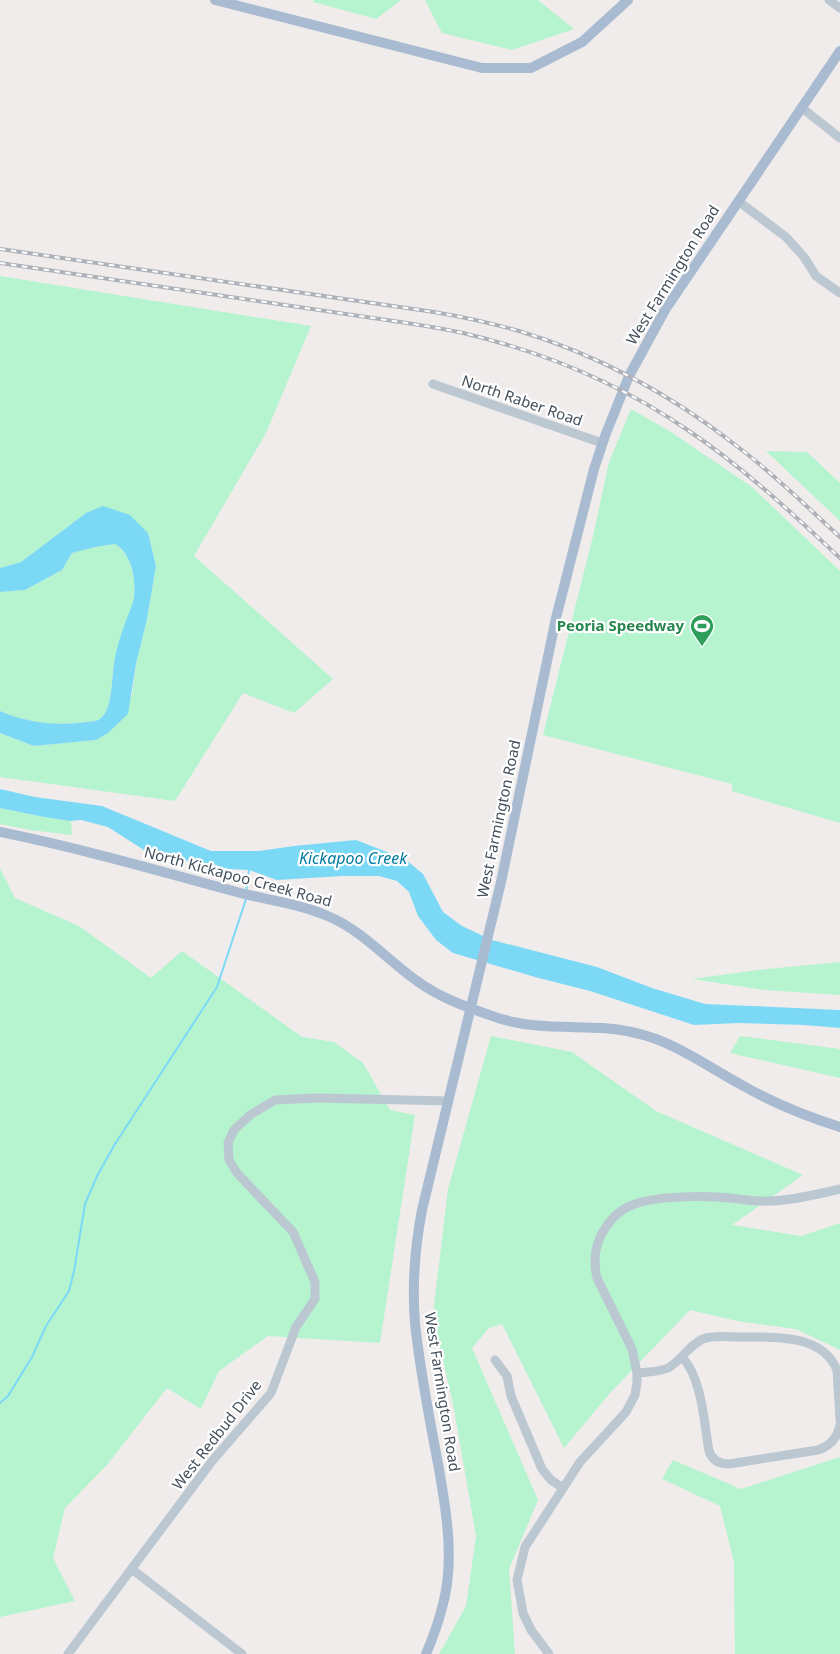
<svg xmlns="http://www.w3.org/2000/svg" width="840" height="1654" font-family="'Noto Sans',sans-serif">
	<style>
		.green { fill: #b5f4cf }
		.water { fill: #7cd9f6 }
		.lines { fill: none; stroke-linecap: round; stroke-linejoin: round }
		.stream { stroke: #7cd9f6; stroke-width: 2 }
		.minor { stroke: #bbc7d1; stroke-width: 9 }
		.major { stroke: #a9bbd0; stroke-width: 10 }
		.rail-casing { stroke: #aeb2b8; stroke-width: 4 }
		.rail { stroke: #fff; stroke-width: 2; stroke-dasharray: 5.5; stroke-linecap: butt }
		.labels { text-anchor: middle; stroke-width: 4.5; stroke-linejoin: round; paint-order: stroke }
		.street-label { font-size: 15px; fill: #43505c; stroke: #fff }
		.leisure-label { font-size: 15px; font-weight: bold; fill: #27864d; stroke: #fff; text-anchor: end }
		.water-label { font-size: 16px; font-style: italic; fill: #027ba2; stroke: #fff }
	</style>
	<rect width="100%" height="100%" fill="#f0ecec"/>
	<path class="green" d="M314,0H401L376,19L313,2Z
		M425,0H538L574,29L512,50L442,33Z
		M0,276L311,326L266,433L194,556L333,679L294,713L243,693L175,801L0,777V733L34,746L96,740L132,696L136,664L147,619L156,566L148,533L86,513L21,562L0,568Z
		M631,409L671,432L752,487L840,571V823L732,791V784L543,735L593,536L609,462Z
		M766,451L807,452L840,483V521Z
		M115,544C132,555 136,579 134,598C132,614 120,637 116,653C111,670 114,708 101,718C97,722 91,721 86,722C57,726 27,723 0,711V592L25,590L62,570L72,553L95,547Z
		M0,808L44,817L71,821L72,835L30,830L0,824Z
		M0,869L15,898L79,926L151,978L182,951L302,1037L334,1042L363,1063L390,1110L415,1115L380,1343L268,1336L219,1371L201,1409L167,1388L107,1465L65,1508L53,1558L75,1601L0,1617Z
		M840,962V995L764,990L692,979L758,970Z
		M491,1036L572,1052L656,1111L803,1175L732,1225L801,1236L840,1223V1350L796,1329L737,1321L690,1310L611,1392L564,1448L502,1324L489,1328L472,1348L538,1500L509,1569L515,1654H439L466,1606L476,1536L454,1409L433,1314L448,1189Z
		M740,1036L840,1049V1078L730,1053Z
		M840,1457V1654H735L734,1562L720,1506L662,1479L673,1460L741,1489Z"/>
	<path class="water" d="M103,506L130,515L148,533L156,566L147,619L136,664L128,714L108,733L96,740L34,746L0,733V711C27,723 57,726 86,722C91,721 97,722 101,718C114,708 111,670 116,653C119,639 124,626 129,613C131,608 133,603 134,598C136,579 132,554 115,544L95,547L72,553L62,570L25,590L0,592V568L21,562L86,513Z
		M0,789L35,797L102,806L211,851H259L294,846L356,840L405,859L423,874L443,912L462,926L492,940L597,967L652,988L705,1004L840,1010V1028L804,1025L739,1023L694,1025L590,991L535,977L453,953L436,940L418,916L409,892L397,881L379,876H342L277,880L249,870L227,869L213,864L195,863L169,856L161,857L147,852L108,827L81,820L71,821L44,817L0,808Z"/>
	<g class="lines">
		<path class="stream" d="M246,892L249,870
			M0,1403L8,1396L32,1357L46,1326L69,1291L74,1271L85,1204L97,1176L115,1144L217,987L246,899"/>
		<path class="minor" d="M829,0L840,8
			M802,108L840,138
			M738,201L786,237L804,257L816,276L840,293
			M433,384L602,443
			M682,1357C702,1378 704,1422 709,1451C712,1460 719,1464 729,1464L818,1450C830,1446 838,1437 840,1424
			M495,1360L507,1376L511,1396L542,1469L551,1480L563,1488
			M637,1373C647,1372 659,1372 668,1368C681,1361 689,1345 703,1339C713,1335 727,1337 738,1337C771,1337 822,1333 837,1370L840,1419
			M133,1570L242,1654
			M68,1654L212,1461L271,1393L296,1327L315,1299V1282L293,1232L237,1173L229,1160L228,1143L234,1130L250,1115L275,1100L318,1098L449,1101
			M549,1654L531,1630L523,1613L517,1580L525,1547L580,1462L626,1412L635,1395L637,1382V1373L632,1349L597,1278C593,1260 595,1242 606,1227C613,1216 623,1208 635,1204C656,1196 708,1195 730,1198C743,1199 755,1202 768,1201C789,1201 819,1194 840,1189"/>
		<path class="major" d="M215,0L482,68H531L582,42L628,0
			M0,832C79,848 156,870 233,891C265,900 299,903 330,917C364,932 387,960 417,981C440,998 469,1008 495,1017C530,1029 566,1026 603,1028C621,1029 639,1033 656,1039C686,1050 712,1069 740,1084C771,1102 805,1116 840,1127
			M426,1654C437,1628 446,1602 448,1574C451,1539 445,1504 439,1469C430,1421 420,1372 415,1323C412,1286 415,1247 422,1210L501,882L556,618L594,469L605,436L629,376L665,310L840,51"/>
		<g class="rail-casing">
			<path id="rail" d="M0,249L434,312C463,317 491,323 519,331C599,355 673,396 738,447C774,474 807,507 840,537
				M0,263L407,323C426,326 445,329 463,333C544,352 621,384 689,431C744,468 792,513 840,558"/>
		</g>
		<use href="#rail" class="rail"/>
	</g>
	<defs>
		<g id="stadium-pin" transform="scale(1.25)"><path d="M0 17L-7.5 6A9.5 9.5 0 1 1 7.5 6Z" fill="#2e9e5b" stroke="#fff"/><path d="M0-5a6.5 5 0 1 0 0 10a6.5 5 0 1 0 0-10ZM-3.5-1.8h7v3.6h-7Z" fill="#fff"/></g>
	</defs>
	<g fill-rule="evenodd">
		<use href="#stadium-pin" x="702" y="626"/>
	</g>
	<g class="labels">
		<g class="street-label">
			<text transform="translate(673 275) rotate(-58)" y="5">West Farmington Road</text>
			<text transform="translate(522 401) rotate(19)" y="5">North Raber Road</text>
			<text transform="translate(499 819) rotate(-78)" y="5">West Farmington Road</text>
			<text transform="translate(238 877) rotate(15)" y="5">North Kickapoo Creek Road</text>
			<text transform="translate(442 1392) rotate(81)" y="5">West Farmington Road</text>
			<text transform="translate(217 1435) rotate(-52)" y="5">West Redbud Drive</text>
		</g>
		<g class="leisure-label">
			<text x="684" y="631">Peoria Speedway</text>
		</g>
		<g class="water-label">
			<text x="353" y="864">Kickapoo Creek</text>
		</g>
	</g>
</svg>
